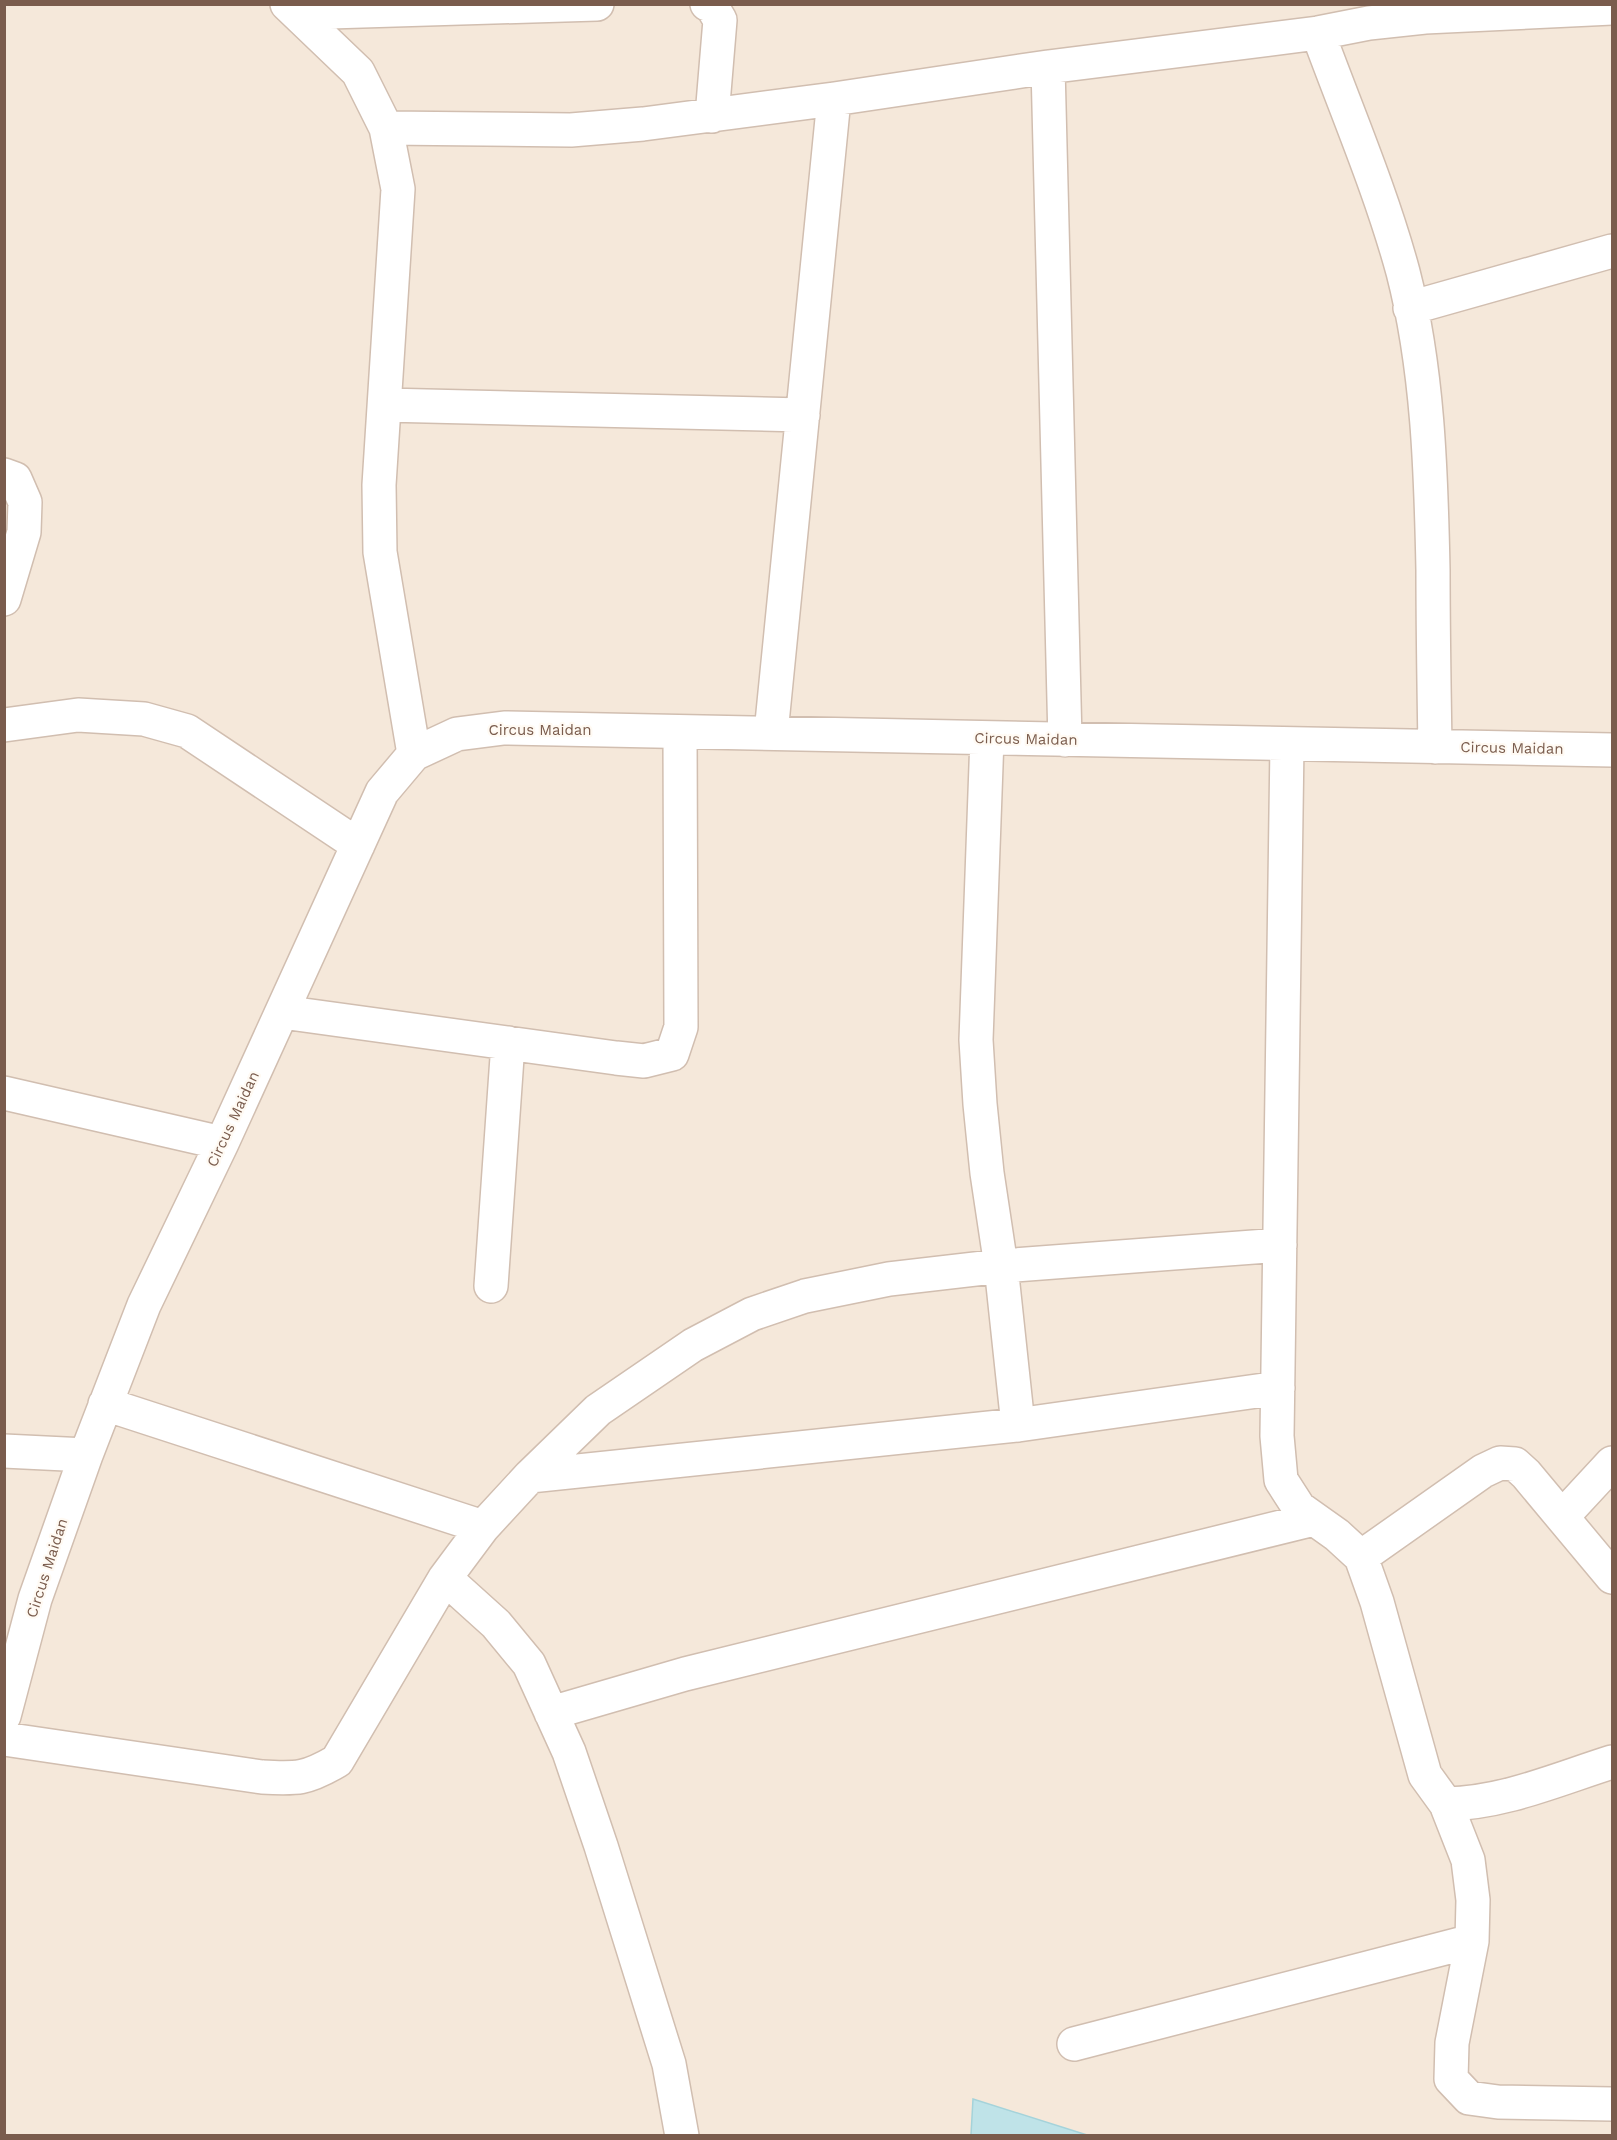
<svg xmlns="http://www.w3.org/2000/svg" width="1617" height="2140" font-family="'Work Sans',sans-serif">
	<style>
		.residential { fill: #f5e8da }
		.water { fill: #bfe3e8; stroke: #a5d3da; stroke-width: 1.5 }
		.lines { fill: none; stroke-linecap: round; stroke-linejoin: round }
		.street-casing { stroke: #d1beb0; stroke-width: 36 }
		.street { stroke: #fff; stroke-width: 33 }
		.labels { text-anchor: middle; stroke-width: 4.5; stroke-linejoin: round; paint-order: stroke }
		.street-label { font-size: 15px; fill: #7a5c4d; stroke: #fffaf3 }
	</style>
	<rect width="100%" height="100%" fill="#fdf6ec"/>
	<path class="residential" d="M5,5H1612V2135H5Z"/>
	<path class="water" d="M973,2099L1087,2135H971Z"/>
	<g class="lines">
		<g class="street-casing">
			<path id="street" d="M287,4L358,72L386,128L398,189L379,485L380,552L414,754
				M707,4L711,5L720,20L712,116
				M297,13L597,4
				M1318,33C1347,112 1381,191 1403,272C1428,369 1431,471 1433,570C1433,629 1434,688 1435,747
				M1048,67L1065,740
				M386,128L571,130L643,124L834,99L1048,67L1318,33L1369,23L1425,17L1612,8
				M1410,308L1612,251
				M385,405L803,415
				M4,475L15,479L25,502L24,532L4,599
				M4,725L78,715L144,719L187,731L358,845
				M771,733L834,99
				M987,738L976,1040L980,1104L987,1173L1001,1266L1018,1425
				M1287,744L1277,1436L1281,1480L1299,1508L1337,1535L1361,1557L1377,1602L1425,1775L1446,1804C1504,1803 1558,1779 1612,1762
				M282,1012L616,1058L644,1061L672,1054L681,1027L680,732
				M4,1093L222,1143
				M491,1286L508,1043
				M105,1404L483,1527
				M4,1451L86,1455
				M530,1476L1018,1425L1278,1388
				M1562,1517L1612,1463
				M1361,1557L1483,1471L1500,1463L1515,1464L1526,1474L1612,1577
				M445,1578L496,1624L529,1664L569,1752L601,1846L669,2064L682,2136
				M551,1713L685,1674L1314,1519
				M4,1716L35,1599L86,1455L144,1305L222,1143L382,792L414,754L457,734L504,728L1612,750
				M4,1739L262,1777C298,1779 306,1779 337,1761L445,1578L483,1527L530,1476L598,1410L693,1345L752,1314L805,1296L889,1279L1001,1266L1280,1245
				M1446,1804L1468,1860L1473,1900L1472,1941L1452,2043L1451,2079L1469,2098L1498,2102L1612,2104
				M1074,2044L1472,1941"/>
		</g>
		<use href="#street" class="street"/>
	</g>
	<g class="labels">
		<g class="street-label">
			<text x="540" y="735">Circus Maidan</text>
			<text transform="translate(1026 739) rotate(1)" y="5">Circus Maidan</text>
			<text transform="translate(1512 748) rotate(1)" y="5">Circus Maidan</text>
			<text transform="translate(233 1119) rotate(-65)" y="5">Circus Maidan</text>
			<text transform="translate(47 1568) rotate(-72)" y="5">Circus Maidan</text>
		</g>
	</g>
	<rect width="1617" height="2140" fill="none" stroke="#7a5c4d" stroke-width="12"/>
</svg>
